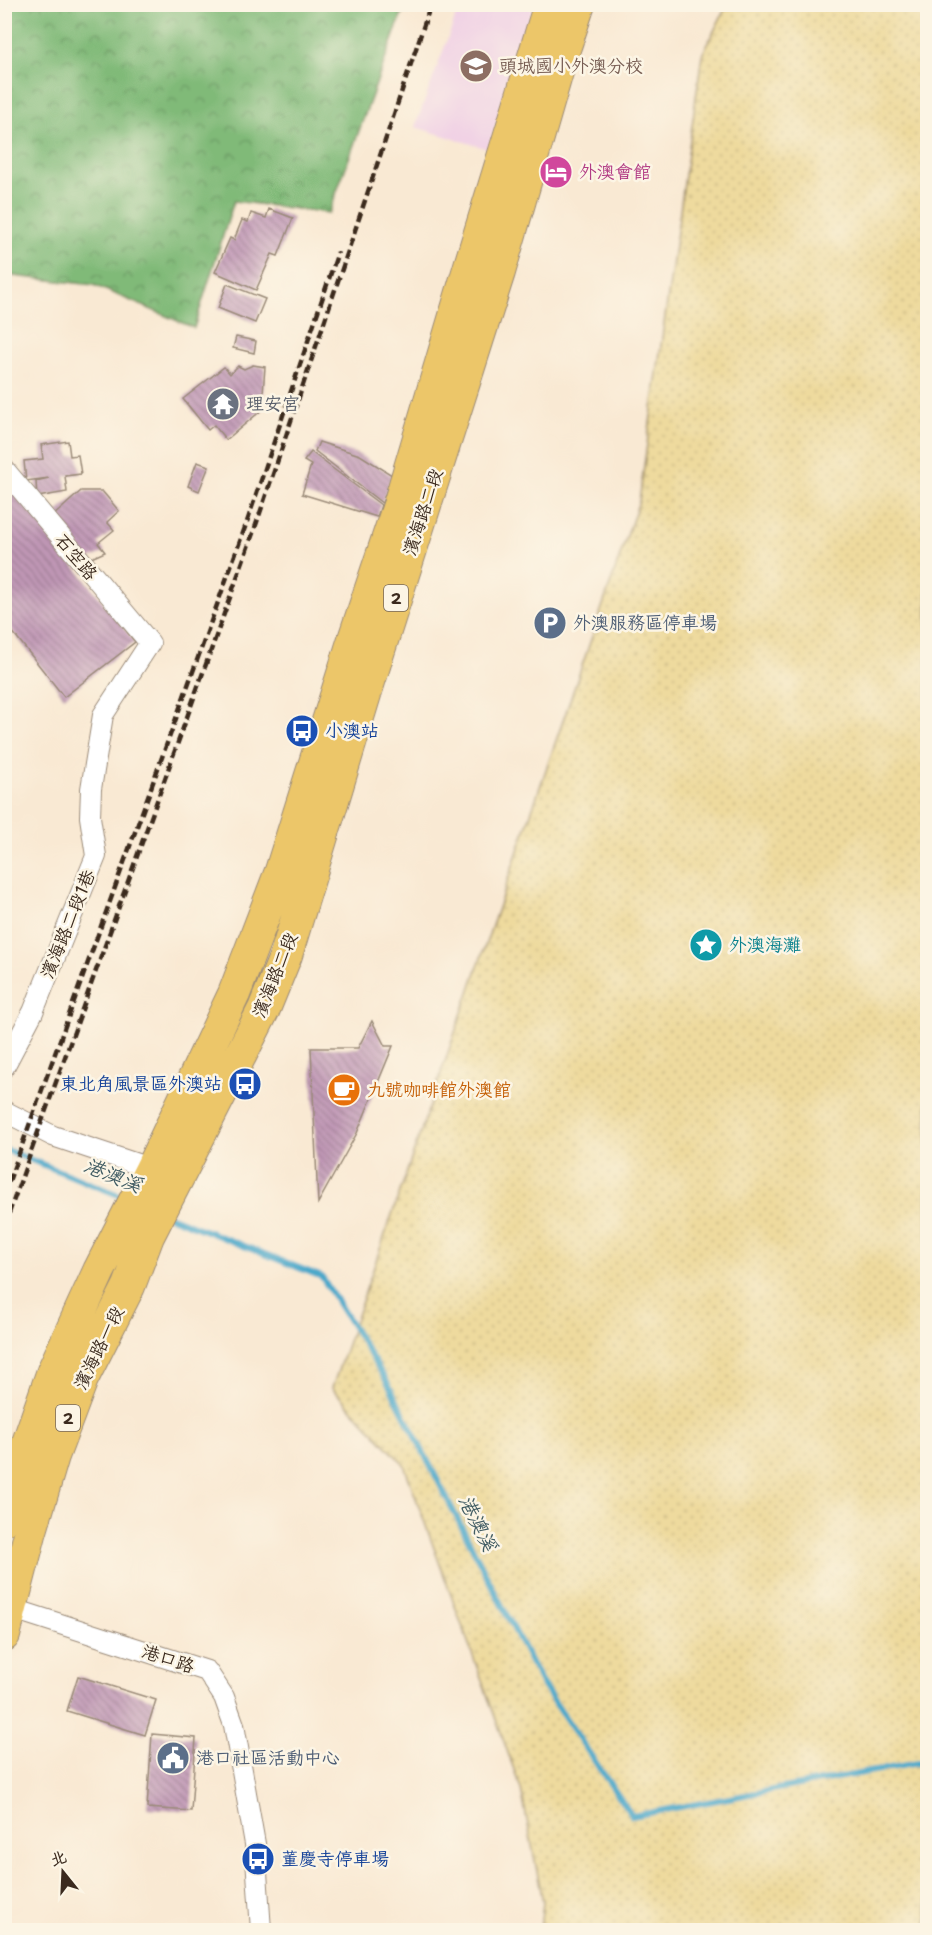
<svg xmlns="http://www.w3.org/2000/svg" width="932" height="1935" font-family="'Shantell Sans','LXGW WenKai TC',sans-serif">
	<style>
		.built { fill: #f0d0e5 }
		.forest { fill: url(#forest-crowns); stroke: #5e724b; stroke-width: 1.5 }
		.sand { fill: url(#sand-dots); stroke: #94825e; stroke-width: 1.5 }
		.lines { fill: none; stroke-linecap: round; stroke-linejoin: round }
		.stream { stroke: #4ba8ca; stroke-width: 6 }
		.building { fill: url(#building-back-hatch) }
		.minor-casing { stroke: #9a8a78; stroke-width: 22 }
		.primary-casing { stroke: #9a8a78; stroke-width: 34 }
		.minor { stroke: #fff; stroke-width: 20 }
		.primary { stroke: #ecc669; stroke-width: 32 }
		.rail { stroke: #3b2a1e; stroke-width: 4.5; stroke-dasharray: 9 4.5; stroke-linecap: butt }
		.labels { text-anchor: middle; stroke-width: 5; stroke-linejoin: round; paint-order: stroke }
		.shield { fill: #fcf5e5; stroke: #75675a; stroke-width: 1.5 }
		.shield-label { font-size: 16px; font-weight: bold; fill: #3b2a1e }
		.education-label { font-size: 18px; fill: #785e54; stroke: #fcf5e5; text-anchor: start }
		.hotel-label { font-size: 18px; fill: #b23c85; stroke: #fcf5e5; text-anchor: start }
		.worship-label { font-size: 18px; fill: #5b616d; stroke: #fcf5e5; text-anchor: start }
		.street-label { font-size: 18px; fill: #3b2a1e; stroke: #fcf5e5 }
		.service-label { font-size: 18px; fill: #4e5e75; stroke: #fcf5e5; text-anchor: start }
		.transit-label { font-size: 18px; fill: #164399; stroke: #fcf5e5; text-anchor: start }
		.culture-label { font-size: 18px; fill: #0d838f; stroke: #fcf5e5; text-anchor: start }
		.food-label { font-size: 18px; fill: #c56008; stroke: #fcf5e5; text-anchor: start }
		.water-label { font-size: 20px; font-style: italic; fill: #415c63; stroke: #fcf5e5 }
	</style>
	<defs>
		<pattern id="forest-crowns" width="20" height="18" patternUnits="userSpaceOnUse" patternTransform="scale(1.5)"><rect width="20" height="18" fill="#80ba78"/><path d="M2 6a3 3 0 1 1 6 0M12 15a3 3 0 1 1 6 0" fill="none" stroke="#6a9762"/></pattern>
		<pattern id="sand-dots" width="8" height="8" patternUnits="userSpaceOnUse" patternTransform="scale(1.5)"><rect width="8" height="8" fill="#eeda9e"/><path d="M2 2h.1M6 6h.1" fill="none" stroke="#cdbb88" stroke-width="1.8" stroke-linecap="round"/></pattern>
		<pattern id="building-back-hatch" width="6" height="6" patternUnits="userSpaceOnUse" patternTransform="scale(1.5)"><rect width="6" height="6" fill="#c097b6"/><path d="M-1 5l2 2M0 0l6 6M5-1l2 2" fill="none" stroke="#9d7b93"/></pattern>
	</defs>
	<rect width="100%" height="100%" fill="#fcf5e5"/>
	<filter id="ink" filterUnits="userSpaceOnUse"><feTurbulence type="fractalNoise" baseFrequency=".0167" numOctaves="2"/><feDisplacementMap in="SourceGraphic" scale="12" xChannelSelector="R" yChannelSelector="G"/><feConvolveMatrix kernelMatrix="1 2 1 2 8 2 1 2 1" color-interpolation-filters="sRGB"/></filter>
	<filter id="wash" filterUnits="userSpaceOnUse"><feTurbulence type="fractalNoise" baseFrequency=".008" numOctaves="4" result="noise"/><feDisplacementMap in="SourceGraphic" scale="24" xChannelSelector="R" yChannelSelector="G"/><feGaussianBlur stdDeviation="1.35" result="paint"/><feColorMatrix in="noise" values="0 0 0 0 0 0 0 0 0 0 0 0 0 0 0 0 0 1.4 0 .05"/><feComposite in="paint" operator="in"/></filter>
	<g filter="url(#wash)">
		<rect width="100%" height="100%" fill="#f9e9d3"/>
		<path class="built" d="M460,5H534L488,149L415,127Z"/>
		<path class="forest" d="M5,4H405V5L329,213L234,201L194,328L94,285L5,275Z"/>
		<path class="sand" d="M727,5H927V1930H540L543,1902L521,1789L404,1465L332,1388L639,501L702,55Z"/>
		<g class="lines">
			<path class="stream" d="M4,1149L126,1198
				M169,1216L322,1277L389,1385L541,1682L632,1816L928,1761"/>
		</g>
		<g id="blocks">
			<path class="building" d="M269,209L293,218L278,256L272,254L256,290L215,272L230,238L234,240L242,220L248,222L251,213L266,218Z
				M227,284L265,299L255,323L218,308Z
				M236,337L256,341L254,353L233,348Z
				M253,365L265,367L263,393L256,399L263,409L226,440L214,425L208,430L183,399L224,367L230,374L238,366L244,369Z
				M68,441L70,456L78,455L81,474L65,476L67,492L37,497L36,481L49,478L26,481L24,461L43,459L41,445Z
				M319,442L360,455L392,475L382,503L315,451Z
				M311,452L381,505L377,517L302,494L311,465L304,461Z
				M197,462L209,466L199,491L188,486Z
				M4,477L135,642L64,697L4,621Z
				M81,491H102L119,511L107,522L114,530L98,543L105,552L89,559L52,517Z
				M372,1021L385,1046H393L357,1133L318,1203L311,1048H358Z
				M78,1676L156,1700L145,1735L67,1711Z
				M152,1734L196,1738L191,1811L147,1808Z"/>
		</g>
	</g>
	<g filter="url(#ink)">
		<use href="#blocks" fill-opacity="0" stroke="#9a8a78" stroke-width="1.5"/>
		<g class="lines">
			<g class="minor-casing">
				<path id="minor" d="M4,469L150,643L103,715L91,789L90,817L96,856L33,1012L4,1067
					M4,1111L53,1136L161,1172
					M4,1606L207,1671L224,1697L234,1725L255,1844L261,1930"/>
			</g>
			<g class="primary-casing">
				<path id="primary" d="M4,1519L14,1483L53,1371L99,1271L151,1169L234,994L281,871L353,642L399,505L471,262L550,4
					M4,1635L30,1534L53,1456L82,1379L129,1286L148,1236L264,1009L286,955L365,694L499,272L561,58L579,4"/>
			</g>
			<use href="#minor" class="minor"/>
			<use href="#primary" class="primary"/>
			<path class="rail" d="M4,1195L248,519L338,252
				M4,1227L257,522L431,4"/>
		</g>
	</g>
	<defs>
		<g id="school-disc" transform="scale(1.725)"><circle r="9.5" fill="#8d6e63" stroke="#fcf5e5"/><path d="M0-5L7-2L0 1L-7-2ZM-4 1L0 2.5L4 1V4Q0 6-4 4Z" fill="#fff"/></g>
		<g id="hotel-disc" transform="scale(1.725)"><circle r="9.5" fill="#d1479c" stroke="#fcf5e5"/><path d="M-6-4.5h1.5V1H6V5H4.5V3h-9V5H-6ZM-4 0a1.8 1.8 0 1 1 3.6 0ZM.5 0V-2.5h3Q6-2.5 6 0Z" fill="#fff"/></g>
		<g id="temple-disc" transform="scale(1.725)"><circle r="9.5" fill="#6b7280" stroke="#fcf5e5"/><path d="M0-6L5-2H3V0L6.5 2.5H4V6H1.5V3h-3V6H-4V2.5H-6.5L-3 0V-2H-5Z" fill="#fff"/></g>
		<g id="parking-disc" transform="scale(1.725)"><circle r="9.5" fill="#5c6f8a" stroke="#fcf5e5"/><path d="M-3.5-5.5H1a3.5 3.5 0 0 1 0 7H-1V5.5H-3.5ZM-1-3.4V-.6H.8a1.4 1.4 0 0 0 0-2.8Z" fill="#fff"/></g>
		<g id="bus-disc" transform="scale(1.725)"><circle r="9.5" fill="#1a4fb4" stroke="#fcf5e5"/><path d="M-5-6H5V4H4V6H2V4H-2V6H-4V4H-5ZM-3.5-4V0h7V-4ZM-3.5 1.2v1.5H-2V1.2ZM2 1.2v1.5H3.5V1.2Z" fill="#fff"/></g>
		<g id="sight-disc" transform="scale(1.725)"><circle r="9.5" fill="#0f9aa8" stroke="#fcf5e5"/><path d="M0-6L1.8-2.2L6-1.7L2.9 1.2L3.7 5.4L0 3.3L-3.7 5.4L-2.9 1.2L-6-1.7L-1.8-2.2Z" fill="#fff"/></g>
		<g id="cafe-disc" transform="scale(1.725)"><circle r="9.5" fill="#e8710a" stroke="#fcf5e5"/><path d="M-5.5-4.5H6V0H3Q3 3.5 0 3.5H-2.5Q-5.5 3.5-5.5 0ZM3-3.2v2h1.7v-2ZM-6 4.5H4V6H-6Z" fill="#fff"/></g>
		<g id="civic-disc" transform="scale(1.725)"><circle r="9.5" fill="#5c6f8a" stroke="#fcf5e5"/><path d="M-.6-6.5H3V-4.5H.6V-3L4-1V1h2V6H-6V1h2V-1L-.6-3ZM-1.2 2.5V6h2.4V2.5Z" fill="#fff"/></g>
	</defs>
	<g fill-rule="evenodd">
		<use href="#school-disc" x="476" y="66"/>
		<use href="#hotel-disc" x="556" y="172"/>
		<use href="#temple-disc" x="223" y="404"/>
		<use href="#parking-disc" x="550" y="623"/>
		<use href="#bus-disc" x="302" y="731"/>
		<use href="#sight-disc" x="706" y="945"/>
		<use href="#bus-disc" x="245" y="1084"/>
		<use href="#cafe-disc" x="344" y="1090"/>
		<use href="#civic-disc" x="173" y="1758"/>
		<use href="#bus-disc" x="258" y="1859"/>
	</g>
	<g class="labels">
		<g class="shield">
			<rect x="384" y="585" width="24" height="26" rx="4.5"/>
			<rect x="56" y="1405" width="24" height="26" rx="4.5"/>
		</g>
		<g class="shield-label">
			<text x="396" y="604">2</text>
			<text x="68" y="1424">2</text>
		</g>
		<g class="education-label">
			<text x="499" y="72">頭城國小外澳分校</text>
		</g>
		<g class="hotel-label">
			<text x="579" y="178">外澳會館</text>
		</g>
		<g class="worship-label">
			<text x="246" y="410">理安宮</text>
		</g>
		<g class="street-label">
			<text transform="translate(423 512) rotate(-72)" y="6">濱海路二段</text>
			<text transform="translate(76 557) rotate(50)" y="6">石空路</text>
			<text transform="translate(68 924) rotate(-68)" y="6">濱海路二段1巷</text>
			<text transform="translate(275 975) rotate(-68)" y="6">濱海路二段</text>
			<text transform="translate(99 1348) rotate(-64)" y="6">濱海路一段</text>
			<text transform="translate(168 1659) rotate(18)" y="6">港口路</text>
		</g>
		<g class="service-label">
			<text x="573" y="629">外澳服務區停車場</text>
			<text x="196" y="1764">港口社區活動中心</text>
		</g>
		<g class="transit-label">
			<text x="325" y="737">小澳站</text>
			<text x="222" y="1090" text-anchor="end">東北角風景區外澳站</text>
			<text x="281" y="1865">董慶寺停車場</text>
		</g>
		<g class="culture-label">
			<text x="729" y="951">外澳海灘</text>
		</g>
		<g class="food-label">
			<text x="367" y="1096">九號咖啡館外澳館</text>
		</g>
		<g class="water-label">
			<text transform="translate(113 1175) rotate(22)" y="7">港澳溪</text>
			<text transform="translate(478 1523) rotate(63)" y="7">港澳溪</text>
		</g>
	</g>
	<rect width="932" height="1935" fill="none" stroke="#fcf5e5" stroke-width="24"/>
	<g transform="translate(63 1872) rotate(342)" stroke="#fcf5e5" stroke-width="4.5" paint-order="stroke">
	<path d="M0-4.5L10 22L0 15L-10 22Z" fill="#3b2a1e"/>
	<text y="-9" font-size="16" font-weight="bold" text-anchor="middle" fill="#3b2a1e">北</text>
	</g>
</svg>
